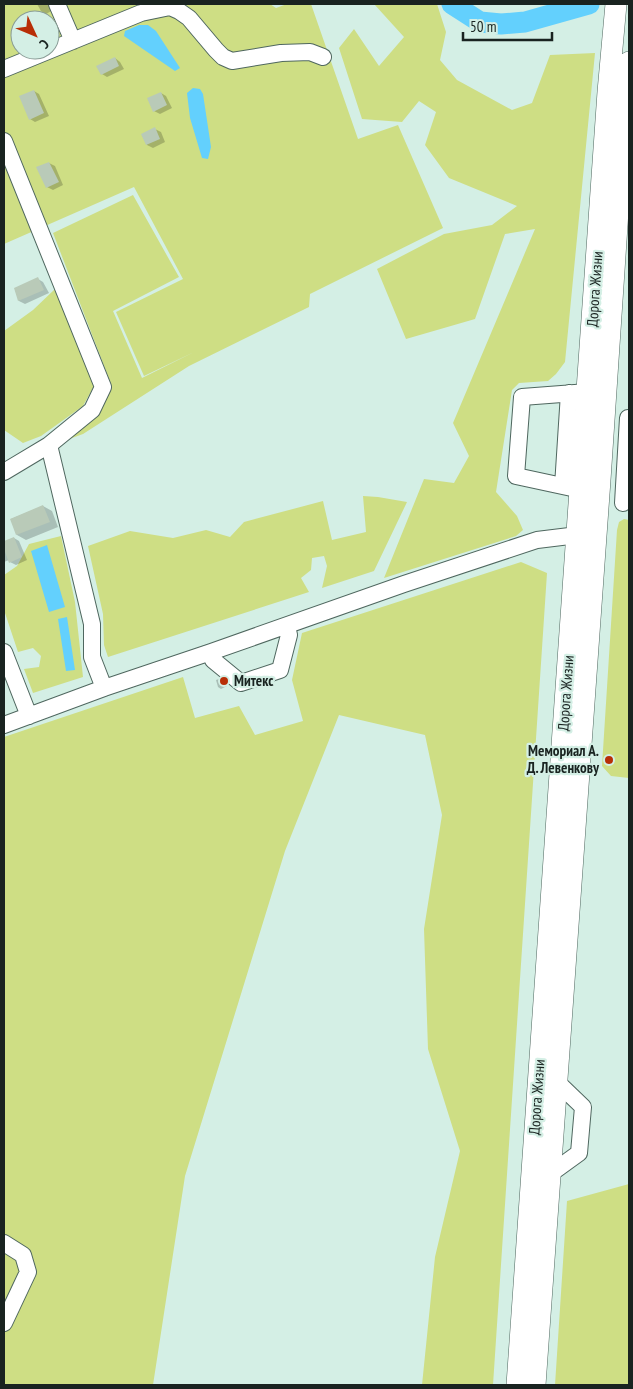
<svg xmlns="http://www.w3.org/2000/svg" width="633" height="1389" font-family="'PT Sans Narrow',sans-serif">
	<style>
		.green { fill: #cede84; fill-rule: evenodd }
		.water { fill: #63d0fd }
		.shadow { fill: #0003 }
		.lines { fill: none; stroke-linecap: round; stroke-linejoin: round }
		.river { stroke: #63d0fd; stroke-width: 21 }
		.building { fill: #b9cab8 }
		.minor-casing { stroke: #4f675f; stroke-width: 18 }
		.major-casing { stroke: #4f675f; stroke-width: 22 }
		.minor { stroke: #fff; stroke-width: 16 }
		.major { stroke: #fff; stroke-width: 21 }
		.poi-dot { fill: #b82e06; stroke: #d4efe5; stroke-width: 2 }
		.labels { text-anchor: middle; stroke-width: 4.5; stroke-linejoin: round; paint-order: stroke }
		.street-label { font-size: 15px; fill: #192320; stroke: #d4efe5 }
		.poi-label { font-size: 15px; font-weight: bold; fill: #192320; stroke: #d4efe5; text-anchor: start }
	</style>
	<rect width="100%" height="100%" fill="#d4efe5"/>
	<path class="green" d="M4,4H270L276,8L287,4H311L358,139L398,125L443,228L310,294L309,307L189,366L83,434L64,441L95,416L111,384L53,233L133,195L179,277L113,311L142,378L194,352L144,376L116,312L183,279L134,187L4,244ZM20,20H50V50H20Z
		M374,4H437L446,32L440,60L457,80L512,110L532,103L550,55L595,53L565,362L556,374L548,381L519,383L512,390L496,492L517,516L523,530L516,536L384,578L424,479L454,483L469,456L453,423L535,229L505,234L475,319L406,339L377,269L444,234L492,225L517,206L449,178L425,145L436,112L419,101L402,122L362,119L339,48L354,29L379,66L404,37Z
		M55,289L94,386L83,406L41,436L23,443L4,430V331L33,310Z
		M363,496L378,497L407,502L374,571L322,588L327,566L324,556L312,558L311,570L301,578L309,592L108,657L104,645L103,614L88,546L130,531L173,538L206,530L230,537L244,522L323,501L332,540L366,532Z
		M624,519L629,520V778L611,776L602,766L617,530L619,522Z
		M61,536L75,602L83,677L33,693L24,669L39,667L41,656L33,648L18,652L4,610V575L17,566L29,544Z
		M521,562L547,573L493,1385H422L435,1257L460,1151L428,1049L424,929L442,815L425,735L339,715L285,851L185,1176L153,1385H4V737L183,677L195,718L239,706L255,735L303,721L292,680L302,633Z
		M629,1184V1385H555L567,1201Z"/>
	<path class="water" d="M139,25H148L156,31L180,68L175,71L124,36L125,31Z
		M193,88L200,89L203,94L211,147L208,159L202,158L190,118L187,93Z
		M47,545L65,607L49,612L31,551Z
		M67,617L75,670L66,671L58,619Z"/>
	<path class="shadow" d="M37,4H53V10L46,14L41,11Z
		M115,58L120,62L124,69L107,77L102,74Z
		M34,91L39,94L49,116L35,122L30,119Z
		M161,93L166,96L172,108L160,114L154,111Z
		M155,129L161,132L165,142L153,148L147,145L142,135Z
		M49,163L55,166L63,185L53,190L47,187Z
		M38,279L43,282L49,293L25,304L19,301L15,289Z
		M43,506L52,511L58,527L26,540L17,535L11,519Z
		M14,538L19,541L27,560L16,565L10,562L9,560L4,562V542Z
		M219,679L221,681L227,686L221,689L218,687L216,680Z"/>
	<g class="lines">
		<path class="river" d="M452,4L480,22L501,24L525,22L589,4"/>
	</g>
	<path class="building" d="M115,57L119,66L101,75L96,66Z
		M34,90L44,113L29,120L19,96Z
		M161,92L167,105L153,112L147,98Z
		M155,127L160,139L146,145L141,134Z
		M49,162L59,182L46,188L36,167Z
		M38,277L44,290L18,301L14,288Z
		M43,505L50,522L16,535L10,519Z
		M14,537L22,557L9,563L4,549V541Z"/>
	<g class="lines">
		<g class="minor-casing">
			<path id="minor" d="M57,4L73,41
				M4,69L141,13L170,7L179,11L189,18L216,50L223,57L232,61L281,53L310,52L323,57
				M4,141L103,387L92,410L49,445L92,624V657L104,688
				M4,472L49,445
				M563,486L569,393
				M581,490L516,476L522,397L588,392
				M623,503L628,418
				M4,652L29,716
				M211,652L213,660L241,683L280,670L289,635L287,626
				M4,725L104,688L211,652L404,584L537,540L586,534
				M550,1174L579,1153L583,1107L557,1082
				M4,1243L23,1255L28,1272L4,1323"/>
		</g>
		<g class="major-casing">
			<path id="major" d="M517,1385L608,92L616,4
				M535,1385L600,480L621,166L629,62"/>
		</g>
		<use href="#minor" class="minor"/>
		<use href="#major" class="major"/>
	</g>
	<g class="poi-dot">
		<circle cx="224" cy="681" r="5"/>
		<circle cx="609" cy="760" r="5"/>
	</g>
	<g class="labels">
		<g class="street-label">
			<text transform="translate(595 289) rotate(-86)" y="5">Дорога Жизни</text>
			<text transform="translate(566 693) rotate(-86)" y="5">Дорога Жизни</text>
			<text transform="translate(537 1097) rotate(-86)" y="5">Дорога Жизни</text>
		</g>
		<g class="poi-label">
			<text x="234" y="686">Митекс</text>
			<text x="599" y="756" text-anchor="end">Мемориал А.<tspan x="599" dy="17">Д. Левенкову</tspan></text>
		</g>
	</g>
	<rect width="633" height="1389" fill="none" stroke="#192320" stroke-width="10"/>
	<g transform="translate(35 35) rotate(134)"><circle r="24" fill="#d4efe5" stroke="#899d96"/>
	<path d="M0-4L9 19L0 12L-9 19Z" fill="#b82e06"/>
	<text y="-8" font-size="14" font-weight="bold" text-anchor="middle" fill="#192320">С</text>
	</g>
	<path d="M463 32v8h89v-8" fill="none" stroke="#192320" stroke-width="2.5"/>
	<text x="470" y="32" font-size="15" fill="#192320" stroke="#d4efe5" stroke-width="4" paint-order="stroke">50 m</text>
</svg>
